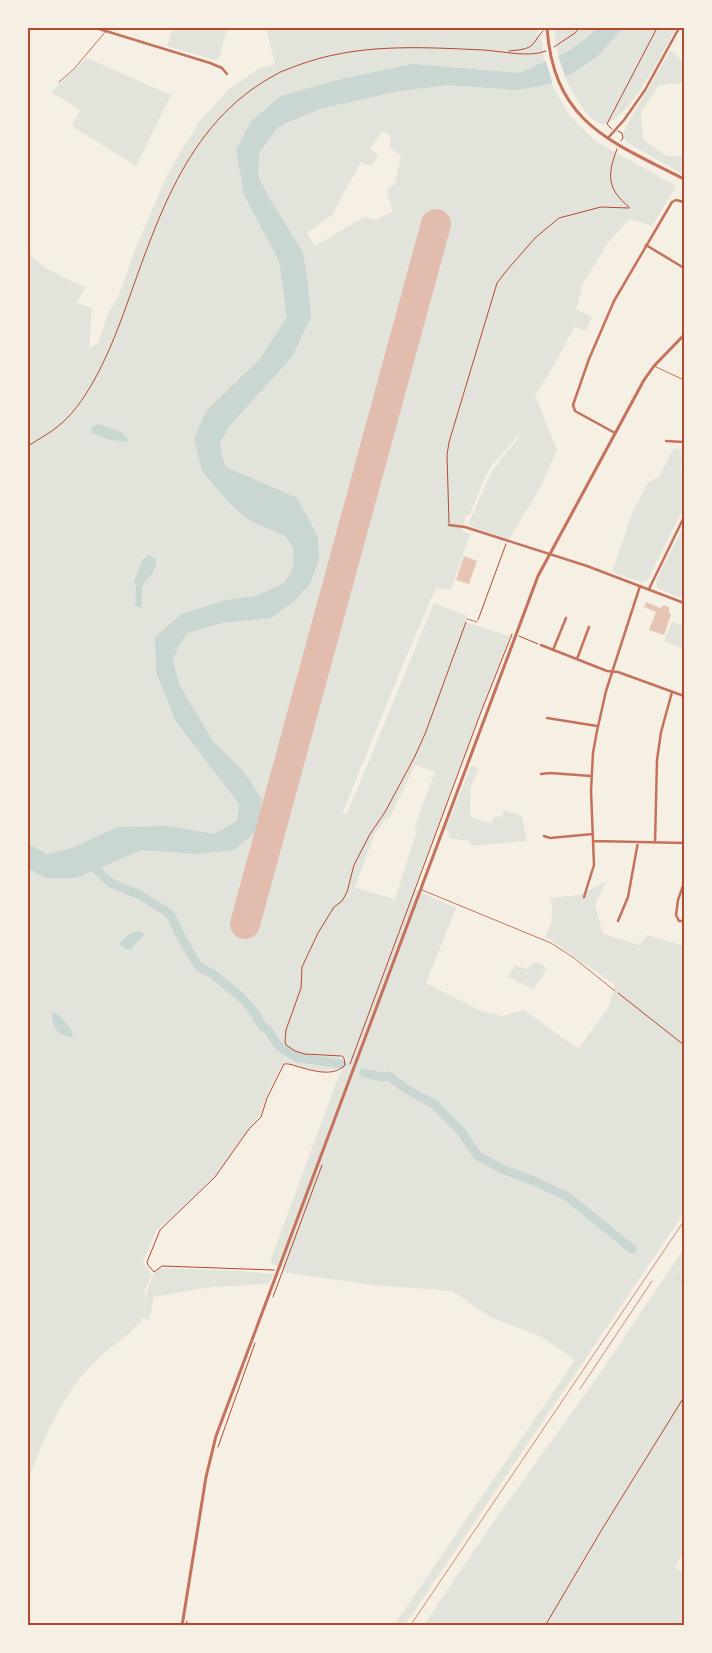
<svg xmlns="http://www.w3.org/2000/svg" width="712" height="1653" font-family="'Noto Sans',sans-serif">
	<style>
		.green { fill: #e2e4dc; fill-rule: evenodd }
		.water { fill: #c9d6d2 }
		.pier { fill: #f6efe4 }
		.lines { fill: none; stroke-linecap: round; stroke-linejoin: round }
		.stream { stroke: #c9d6d2; stroke-width: 1 }
		.river { stroke: #c9d6d2; stroke-width: 9 }
		.runway { stroke: #e2bdae; stroke-width: 30 }
		.building { fill: #e6c5b7 }
		.path { stroke: #b5482f; stroke-width: 1 }
		.service { stroke: #c5725c; stroke-width: 1 }
		.minor { stroke: #c5725c; stroke-width: 2.5 }
		.tertiary { stroke: #c5725c; stroke-width: 3 }
		.rail { stroke: #cf8b77; stroke-width: 1 }
		.neatline { fill: none; stroke: #b5482f; stroke-width: 2 }
	</style>
	<rect width="100%" height="100%" fill="#f6efe4"/>
	<path class="green" d="M173,28H227L219,59L215,60L167,46Z
		M266,28H539L536,36L541,37L543,54L550,81L569,115L595,141L676,186L652,226L630,219L610,240L583,283L576,309L592,317L586,331L574,327L556,362L535,395L557,450L539,490L509,539L468,525L492,471L519,437L518,436L493,464L486,475L469,516L466,514L462,531L470,534L451,590L436,588L406,657L343,812L347,814L434,603L467,616L465,622L510,636L414,889L456,908L426,983L479,1010L501,1016L524,1010L578,1049L608,1008L615,985L551,940L545,937C551,924 555,913 550,898L579,895L606,881L595,905L603,934L640,945L647,935L684,946V1213L405,1625H394L575,1360L540,1336L492,1318L452,1291L373,1285L287,1273L270,1262L336,1083L347,1059L337,1053L343,1062L341,1068C324,1075 301,1067 284,1062L268,1091L260,1114L241,1139L217,1174L180,1210L156,1231L143,1262L152,1275L143,1293H145L144,1300L154,1273L159,1268L241,1271L273,1274L269,1284L212,1287L154,1297L149,1320L141,1317L142,1322C135,1325 131,1332 125,1337C70,1375 51,1420 28,1480V252C43,270 65,278 86,287L76,303L92,308L89,348L98,343L108,314L118,297L137,245L167,175L199,122L229,89L258,69L275,64ZM382,131L390,136V147L401,157L395,183L387,190L392,212L376,220L364,217L315,246L307,233L332,215L361,162L371,166L378,156L370,149ZM415,765L435,772L414,829L417,830L395,899L355,888L374,835L386,818L389,819Z
		M554,28H597C585,39 573,49 558,56Z
		M623,28H676C666,46 624,132 599,123C584,117 571,90 565,77L597,57Z
		M671,50L684,63V83L659,85L641,112L643,140L667,156H682V174L630,144L626,140L623,134L630,119Z
		M87,58L171,95L136,166L72,126L80,110L51,92Z
		M674,448L684,450V458L680,468L684,470V507L647,581L642,582L612,572L632,513L649,481H653L655,478H658Z
		M684,525V599L657,588L656,581Z
		M672,622L684,626V649L664,641Z
		M471,766L479,768L471,786L470,817L491,823L494,816L502,817L504,810L522,816L527,841L471,846L469,841L450,838L446,828Z
		M535,962L542,964L546,968C545,975 537,982 533,989L508,977L515,965L527,969Z
		M684,1248V1552L675,1567L684,1573V1625L423,1626L489,1528L598,1376Z"/>
	<path class="water" d="M597,28H623L597,57L569,75L550,84L516,90L449,85L399,91L319,109L278,127L259,153L258,176L270,199L303,253L308,285L311,317L292,357L230,425L220,443L221,453L226,467L297,498L318,537L319,561L309,585L293,602L271,618L222,623L187,633L178,647L173,661L179,684L212,740L244,772L262,799L260,815L255,832L234,850L198,854L141,850L76,878H46L28,869V844L47,854L69,849L118,827L167,826L214,834L237,821L239,804L175,720L156,672L155,638L181,614L226,600L256,596L283,584L291,573L294,560L293,547L285,536L247,519L230,504L202,471L194,439L206,411L260,359L287,317L279,261L244,195L236,150L251,121L281,96L333,81L412,64L519,73L567,52L585,39Z
		M98,424L122,432L128,440L126,442L106,439L91,433L92,427Z
		M148,555L156,559C157,575 146,576 142,588C141,594 143,601 141,608L135,605L136,587L134,582L143,559Z
		M140,931L145,934L131,949H126L119,944C125,937 131,932 140,931Z
		M53,1012C61,1015 68,1025 73,1033L72,1037C59,1038 49,1024 53,1012Z"/>
	<path class="pier" d="M557,53L566,79L553,85L545,58Z"/>
	<g class="lines">
		<path class="stream" d="M674,1276L684,1283"/>
		<path class="river" d="M89,863L111,883L142,896L170,914L181,937L199,967L213,974L243,999L255,1013L262,1026L269,1031L277,1044L284,1050L299,1058L342,1064
			M364,1073L382,1077L389,1076L406,1089L434,1104L460,1130L478,1156L502,1169L534,1181L568,1197L632,1249"/>
		<path class="runway" d="M245,924L436,224"/>
	</g>
	<path class="building" d="M464,556L477,561L469,584L456,580Z
		M646,602L660,608L664,605L669,607V613L671,614L664,635L649,630L656,612L644,607Z"/>
	<g class="lines">
		<path class="path" d="M554,47L575,33L579,28
			M509,51C517,50 528,50 533,44C537,40 538,35 543,31
			M612,129L607,124L609,120L657,28
			M618,131L622,133L623,138L621,141
			M617,149C607,175 607,189 629,207
			M28,446C39,439 52,432 62,423C90,398 110,350 123,315C156,225 184,124 275,75C281,71 289,69 296,66C356,43 419,47 483,50C502,51 529,58 546,51
			M449,523L447,455L449,442L497,283L507,270L535,238L559,218L601,207L629,208
			M478,620L506,544
			M519,636L538,644
			M618,993L684,1045
			M350,1064L481,712L512,634
			M274,1270L162,1266L154,1272L148,1265L147,1262L160,1230L215,1177L249,1129L261,1117L267,1098L284,1064C290,1063 297,1067 303,1068C317,1072 335,1076 345,1065L344,1058L342,1056L305,1054L295,1051L286,1045L285,1041L286,1030L301,988L302,967L318,933L334,907L342,901L347,892L354,865L370,834L385,812L414,758L425,734L466,622
			M273,1297L322,1165
			M218,1447L255,1343
			M186,1626L187,1621
			M545,1626L601,1531L684,1397"/>
		<path class="service" d="M59,82L74,69L106,31
			M654,366L684,380
			M467,619L477,622
			M422,890L551,943L574,958L615,991
			M684,1626V1625"/>
		<path class="minor" d="M96,28L210,63L222,68L227,74
			M680,28L684,30
			M608,138L624,120L645,90L679,28
			M646,245L684,268
			M615,433L575,411L573,405L589,359L614,301L672,202L676,200L684,202
			M666,441L684,442
			M449,525L465,527L587,566L684,603
			M649,589L684,517
			M541,645L607,671L618,672L684,696
			M553,650L566,618
			M577,659L589,627
			M547,718L597,726
			M541,774L550,773L591,776
			M544,836L550,838L593,834
			M594,841L684,843
			M655,843L657,760L661,732L672,692
			M684,883L678,900L676,915L679,921H684
			M584,897L594,865L591,791L593,753L597,731L606,691L640,586
			M618,921L628,897L638,842"/>
		<path class="tertiary" d="M547,28C554,123 610,141 684,179
			M182,1626L206,1477L216,1436L538,576L644,380L654,366L684,335"/>
		<path class="rail" d="M580,1389L652,1281
			M410,1626L684,1221"/>
	</g>
	<rect width="712" height="1653" fill="none" stroke="#f6efe4" stroke-width="58"/>
	<rect x="29" y="29" width="654" height="1595" class="neatline"/>
</svg>
